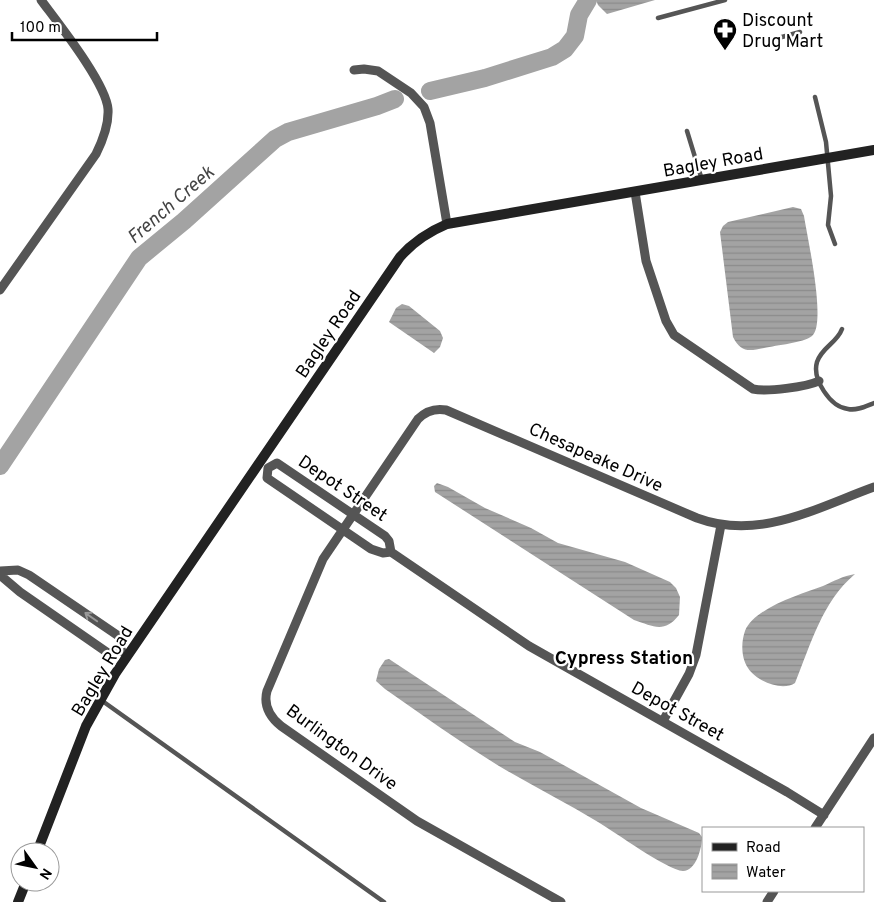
<svg xmlns="http://www.w3.org/2000/svg" width="874" height="902" font-family="Overpass,sans-serif">
	<style>
		.water { fill: url(#water-rules) }
		.lines { fill: none; stroke-linecap: round; stroke-linejoin: round }
		.river { stroke: #a3a3a3; stroke-width: 18 }
		.lane { stroke: #555; stroke-width: 4.5 }
		.street { stroke: #555; stroke-width: 9 }
		.secondary { stroke: #222; stroke-width: 10 }
		.oneway { stroke: #999 }
		.labels { text-anchor: middle; stroke-width: 4.5; stroke-linejoin: round; paint-order: stroke }
		.poi-label { font-size: 18px; fill: #000; stroke: #fff; text-anchor: start }
		.street-label { font-size: 18px; fill: #000; stroke: #fff }
		.water-label { font-size: 19px; font-style: italic; fill: #444; stroke: #fff }
		.neighbourhood-label { font-size: 19px; font-weight: bold; fill: #000; stroke: #fff }
	</style>
	<defs>
		<pattern id="water-rules" width="6" height="5" patternUnits="userSpaceOnUse" patternTransform="scale(1.25)"><rect width="6" height="5" fill="#a3a3a3"/><path d="M0 2.5h6" fill="none" stroke="#8b8b8b"/></pattern>
	</defs>
	<rect width="100%" height="100%" fill="#fff"/>
	<path class="water" d="M596,0H655L607,14L598,5Z
		M793,207L801,209L804,216C807,236 827,324 812,336C803,343 777,345 764,348C749,351 741,353 733,337L720,232L723,226L728,222Z
		M402,304L409,306L440,331L443,338L440,347L434,353L389,322L396,308Z
		M437,483L448,487L485,508L531,528L558,543L625,562L670,582L676,588L680,597L679,615C664,634 653,626 634,620L435,492L434,486Z
		M855,574C822,602 811,644 795,683C782,692 756,681 748,668C741,658 741,642 745,631C754,608 801,594 823,586C834,581 843,576 855,574Z
		M389,659L515,742L540,752L641,808L699,833L702,837C702,848 696,871 683,871C667,870 615,832 598,822C565,802 531,785 499,766C460,742 422,715 385,689L376,681L379,669L385,660Z"/>
	<g class="lines">
		<path class="river" d="M430,91L485,78L552,57L565,49L575,36L579,15L588,0
			M0,466L139,258L184,221L275,139L288,132L377,106L395,99"/>
		<path class="lane" d="M658,18L725,0
			M771,40L800,32
			M815,97L826,142L831,196L828,225L835,244
			M687,131L702,180
			M842,329C837,343 822,347 817,362C812,379 830,407 848,409C857,411 866,406 874,403
			M101,700L384,902"/>
		<path class="street" d="M354,70L364,69L378,71L411,93L424,107L430,123L447,224
			M635,192L646,261L666,321L674,335L753,389C767,392 806,387 819,381
			M0,290L96,154C103,140 109,125 108,109C106,83 58,23 41,0
			M277,463L385,536L389,541L391,552L383,553L371,549L267,478L268,468Z
			M391,552L529,646L787,792L824,815
			M0,571L18,570L29,575L120,637L121,651
			M0,575L20,592L108,653L121,651L128,655
			M663,721L689,674L696,655L721,525
			M815,828L874,738
			M561,902L417,821L281,726C270,717 263,706 267,691L323,559L418,419C426,411 435,408 446,410L697,518C759,541 816,508 874,487
			M767,902L774,891"/>
		<path class="secondary" d="M37,852L86,726L115,674L400,257C414,241 428,232 447,224L874,150
			M18,902L26,882"/>
	</g>
	<defs><path id="oneway-shaft" d="M-6 0H5M1.5-3L5.5 0L1.5 3" fill="none" stroke-width="1.6" stroke-linecap="round" stroke-linejoin="round" transform="scale(1.25)"/></defs>
	<use class="oneway" href="#oneway-shaft" transform="translate(91 617) rotate(-145)"/>
	<defs>
		<g id="pharmacy-pin" transform="scale(1.25)"><path d="M0 17L-7.5 6A9.5 9.5 0 1 1 7.5 6Z" fill="#000" stroke="#fff"/><path d="M-2-6h4v4h4v4h-4v4h-4v-4h-4v-4h4Z" fill="#fff"/></g>
	</defs>
	<g fill-rule="evenodd">
		<use href="#pharmacy-pin" x="725" y="30"/>
	</g>
	<g class="labels">
		<g class="poi-label">
			<text x="742" y="26">Discount<tspan x="742" dy="21">Drug Mart</tspan></text>
		</g>
		<g class="street-label">
			<text transform="translate(713 162) rotate(-10)" y="6">Bagley Road</text>
			<text transform="translate(328 334) rotate(-56)" y="6">Bagley Road</text>
			<text transform="translate(596 457) rotate(24)" y="6">Chesapeake Drive</text>
			<text transform="translate(343 488) rotate(34)" y="6">Depot Street</text>
			<text transform="translate(102 671) rotate(-59)" y="6">Bagley Road</text>
			<text transform="translate(678 711) rotate(29)" y="6">Depot Street</text>
			<text transform="translate(342 747) rotate(36)" y="6">Burlington Drive</text>
		</g>
		<g class="water-label">
			<text transform="translate(170 204) rotate(-41)" y="7">French Creek</text>
		</g>
		<g class="neighbourhood-label">
			<text x="624" y="664">Cypress Station</text>
		</g>
	</g>
	<rect x="702" y="827" width="162" height="65" fill="#ffffff" stroke="#999999"/>
	<rect x="712" y="843" width="25" height="8" fill="#222222" stroke="#999999"/>
	<text x="746" y="852" font-size="15" fill="#000000">Road</text>
	<rect x="712" y="864" width="25" height="15" fill="url(#water-rules)" stroke="#999999"/>
	<text x="746" y="877" font-size="15" fill="#000000">Water</text>
	<g transform="translate(35 867) rotate(123)"><circle r="24" fill="#ffffff" stroke="#999999"/>
	<path d="M0-4L9 19L0 12L-9 19Z" fill="#000000"/>
	<text y="-8" font-size="14" font-weight="bold" text-anchor="middle" fill="#000000">N</text>
	</g>
	<path d="M12 32v8h145v-8" fill="none" stroke="#000000" stroke-width="2.5"/>
	<text x="20" y="32" font-size="15" fill="#000000" stroke="#ffffff" stroke-width="4" paint-order="stroke">100 m</text>
</svg>
